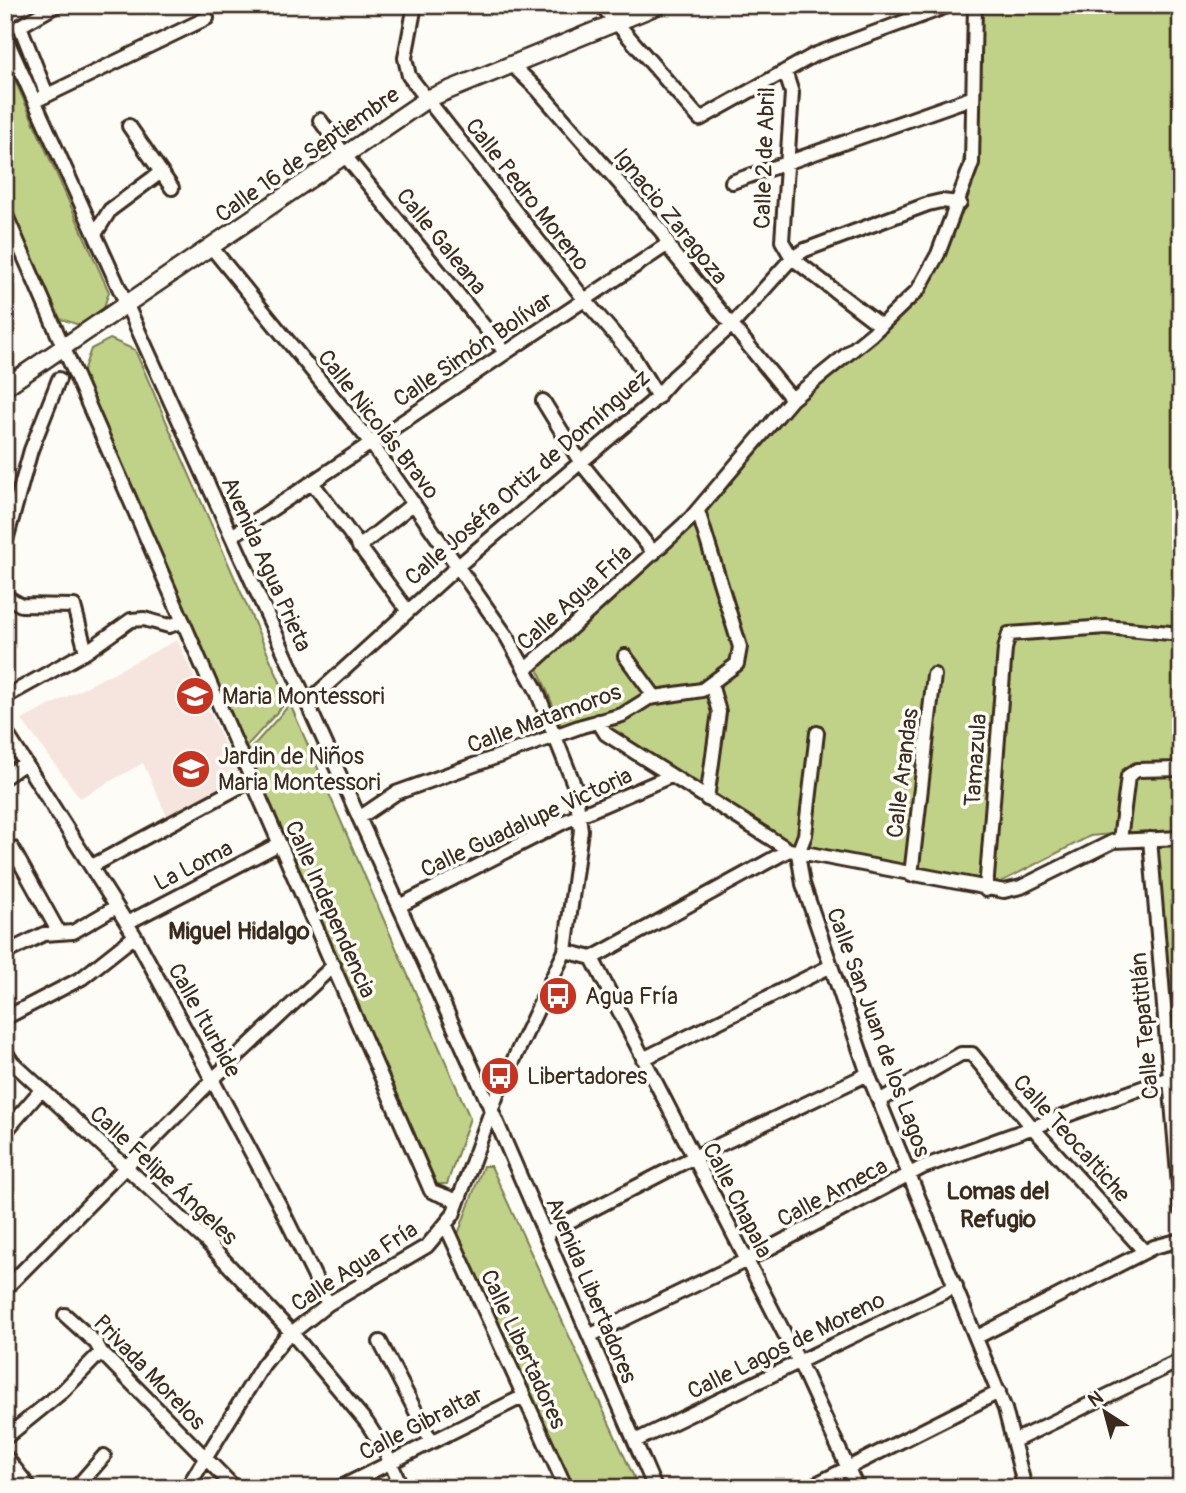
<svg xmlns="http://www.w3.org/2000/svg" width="1186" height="1493" font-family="Pangolin,sans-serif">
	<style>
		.built { fill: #f6e4de }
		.green { fill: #c0d287; stroke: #7e7e52; stroke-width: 2 }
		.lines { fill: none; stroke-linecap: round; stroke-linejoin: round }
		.street-casing { stroke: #3b2a1e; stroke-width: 18 }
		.secondary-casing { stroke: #3b2a1e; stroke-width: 21 }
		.street { stroke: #fdfcf7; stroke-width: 12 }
		.secondary { stroke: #fdfcf7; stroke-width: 16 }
		.labels { text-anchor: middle; stroke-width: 7; stroke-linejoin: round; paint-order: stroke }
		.street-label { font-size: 23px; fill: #3b2a1e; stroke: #fdfcf7 }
		.poi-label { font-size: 23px; fill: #3b2a1e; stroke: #fdfcf7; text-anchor: start }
		.neighbourhood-label { font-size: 24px; font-weight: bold; fill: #3b2a1e; stroke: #fdfcf7 }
	</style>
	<rect width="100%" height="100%" fill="#fdfcf7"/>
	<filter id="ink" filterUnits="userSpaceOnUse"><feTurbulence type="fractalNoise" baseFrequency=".0143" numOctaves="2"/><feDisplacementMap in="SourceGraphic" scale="14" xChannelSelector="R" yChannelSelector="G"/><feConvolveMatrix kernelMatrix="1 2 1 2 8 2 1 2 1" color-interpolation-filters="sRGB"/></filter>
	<g filter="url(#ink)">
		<path class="built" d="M177,640L239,776L167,816L143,763L80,798L22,720Z"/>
		<path class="green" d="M976,5H1181V1070L1172,1072L1146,831L1090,836L995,885L789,849L597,731L565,735L536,664L702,502L781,412L926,281L955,203L968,135Z
			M5,58L109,292L102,313L82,326L58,318L5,202Z
			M110,339L135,350L288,700L245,748L82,374L91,349Z
			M290,704L470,1118L447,1184H437L247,753Z
			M483,1166H491L639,1488H573L457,1237Z"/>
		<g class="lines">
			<g class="street-casing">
				<path id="street" d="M415,5L405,58L409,76L584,299L633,356L658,397
					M601,5L700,119L814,55L950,5
					M5,36L491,1109L655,1488
					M511,64L538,90L662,232L673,253L792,399
					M785,71L792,93L782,241L792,258L881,326
					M47,95L20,26L57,5
					M35,101L207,18
					M320,120L346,157L505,352
					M129,126L172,188
					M732,182L971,98
					M5,213L431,1191L458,1201
					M95,234L110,210L161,172
					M543,401L581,463L654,553
					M309,484L317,489L407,610
					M232,536L668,244
					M5,544L31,450L59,379
					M359,547L414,503
					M5,596L21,605L74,606L86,652
					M625,656L655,697
					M526,669L690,519L792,399L872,334L918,290L938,254L972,163L975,5
					M5,697L86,652L131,620L144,619L169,626L183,621
					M307,703L458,566L651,403L674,377L733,324L792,258L805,250L928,204L941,201L960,203
					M598,721L606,734L789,850L1004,891L1021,887L1114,841L1181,838
					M5,731L135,936L278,1202L328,1304
					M817,733L805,835L798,853L803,884L868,1074L1005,1409L1025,1488
					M5,777L25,763
					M707,799L719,712L711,684
					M359,818L396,793L582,726L622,715L649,698L702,690L737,664L740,647L698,511
					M1150,839L1181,1210
					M1120,840L1128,776L1137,770L1181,769
					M12,848L58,931
					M92,866L252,780
					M911,875L934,675
					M986,890L1005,649L1009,634L1106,627L1181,634
					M399,906L564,822L671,776
					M127,923L279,844
					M565,951L592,958L800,1364L857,1488
					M5,953L44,934L73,932L116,907
					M592,958L789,850
					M5,1018L82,978L135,936
					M5,1051L12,1062L205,1240L291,1332L367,1423L385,1451L402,1488
					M643,1059L829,967
					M879,1101L961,1054H972L1032,1127L1144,1251
					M5,1132L42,1089
					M446,1226L566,1488
					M545,1234L692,1158L868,1074
					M5,1289L214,1078L334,965
					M65,1315L96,1343L101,1352L235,1488
					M589,1336L745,1261L923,1167L1181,1074
					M977,1337L1154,1247L1181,1240
					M380,1342L431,1441
					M5,1438L63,1391L101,1352
					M635,1441L956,1286
					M1014,1441L1181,1360
					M5,1456L30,1488
					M76,1488L104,1456
					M187,1488L263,1365L284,1339L328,1304L427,1246L453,1215L497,1095L565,951L581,830L575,787L536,689L507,637L371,443L212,248
					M339,1488L522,1397
					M808,1488L999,1392"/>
			</g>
			<g class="secondary-casing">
				<path id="secondary" d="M5,387L427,99L659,5"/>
			</g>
			<use href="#street" class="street"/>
			<use href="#secondary" class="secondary"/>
		</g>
	</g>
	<defs>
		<g id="school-disc" transform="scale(2.0125)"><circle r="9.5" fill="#c8321e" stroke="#fdfcf7"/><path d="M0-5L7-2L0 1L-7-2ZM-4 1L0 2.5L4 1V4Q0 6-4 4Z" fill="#fff"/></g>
		<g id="bus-disc" transform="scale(2.0125)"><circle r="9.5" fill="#c8321e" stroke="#fdfcf7"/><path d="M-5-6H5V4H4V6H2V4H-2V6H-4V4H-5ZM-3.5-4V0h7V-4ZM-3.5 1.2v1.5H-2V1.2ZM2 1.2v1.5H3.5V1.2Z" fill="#fff"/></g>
	</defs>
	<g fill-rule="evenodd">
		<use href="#school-disc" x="195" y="696"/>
		<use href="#school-disc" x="191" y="769"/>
		<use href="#bus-disc" x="558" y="996"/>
		<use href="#bus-disc" x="500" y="1076"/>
	</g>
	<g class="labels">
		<g class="street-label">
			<text transform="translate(307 154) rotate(-35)" y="8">Calle 16 de Septiembre</text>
			<text transform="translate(764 158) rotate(-88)" y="8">Calle 2 de Abril</text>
			<text transform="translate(528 194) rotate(52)" y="8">Calle Pedro Moreno</text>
			<text transform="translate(671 216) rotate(51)" y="8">Ignacio Zaragoza</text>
			<text transform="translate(442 241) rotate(51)" y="8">Calle Galeana</text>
			<text transform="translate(473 349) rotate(-34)" y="8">Calle Simón Bolívar</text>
			<text transform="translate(379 424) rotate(52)" y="8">Calle Nicolás Bravo</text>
			<text transform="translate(527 477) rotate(-41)" y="8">Calle Joséfa Ortiz de Domínguez</text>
			<text transform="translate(267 564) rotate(66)" y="8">Avenida Agua Prieta</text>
			<text transform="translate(574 597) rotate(-42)" y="8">Calle Agua Fría</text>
			<text transform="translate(544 718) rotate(-20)" y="8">Calle Matamoros</text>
			<text transform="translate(975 760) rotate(-86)" y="8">Tamazula</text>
			<text transform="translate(902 773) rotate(-83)" y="8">Calle Arandas</text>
			<text transform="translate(526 822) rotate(-25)" y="8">Calle Guadalupe Victoria</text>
			<text transform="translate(193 865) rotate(-27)" y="8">La Loma</text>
			<text transform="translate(331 909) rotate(66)" y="8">Calle Independencia</text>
			<text transform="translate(205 1020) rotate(61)" y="8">Calle Iturbide</text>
			<text transform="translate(1144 1026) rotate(-95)" y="8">Calle Tepatitlán</text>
			<text transform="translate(879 1032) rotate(70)" y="8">Calle San Juan de los Lagos</text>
			<text transform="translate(1072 1138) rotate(48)" y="8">Calle Teocaltiche</text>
			<text transform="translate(164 1175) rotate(43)" y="8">Calle Felipe Ángeles</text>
			<text transform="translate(832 1192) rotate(-28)" y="8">Calle Ameca</text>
			<text transform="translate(738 1200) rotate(63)" y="8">Calle Chapala</text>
			<text transform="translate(354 1266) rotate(-33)" y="8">Calle Agua Fría</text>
			<text transform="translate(592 1290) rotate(67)" y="8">Avenida Libertadores</text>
			<text transform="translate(786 1345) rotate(-26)" y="8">Calle Lagos de Moreno</text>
			<text transform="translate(524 1349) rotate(65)" y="8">Calle Libertadores</text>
			<text transform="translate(150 1372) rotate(46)" y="8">Privada Morelos</text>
			<text transform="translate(421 1423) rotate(-27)" y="8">Calle Gibraltar</text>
		</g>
		<g class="poi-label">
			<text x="222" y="704">Maria Montessori</text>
			<text x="218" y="764">Jardin de Niños<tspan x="218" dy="26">Maria Montessori</tspan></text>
			<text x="585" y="1004">Agua Fría</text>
			<text x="527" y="1084">Libertadores</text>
		</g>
		<g class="neighbourhood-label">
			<text x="239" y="939">Miguel Hidalgo</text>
			<text x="998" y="1199">Lomas del<tspan x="998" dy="28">Refugio</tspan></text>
		</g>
	</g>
	<rect width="1186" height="1493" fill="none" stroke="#fdfcf7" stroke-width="28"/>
	<rect x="14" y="14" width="1158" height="1465" fill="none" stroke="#3b2a1e" stroke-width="2.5" filter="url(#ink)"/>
	<g transform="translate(1105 1412) rotate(324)" stroke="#fdfcf7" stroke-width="5" paint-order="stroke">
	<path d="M0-5L12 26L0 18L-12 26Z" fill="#3b2a1e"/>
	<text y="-10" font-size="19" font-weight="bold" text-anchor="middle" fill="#3b2a1e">N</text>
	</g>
</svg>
